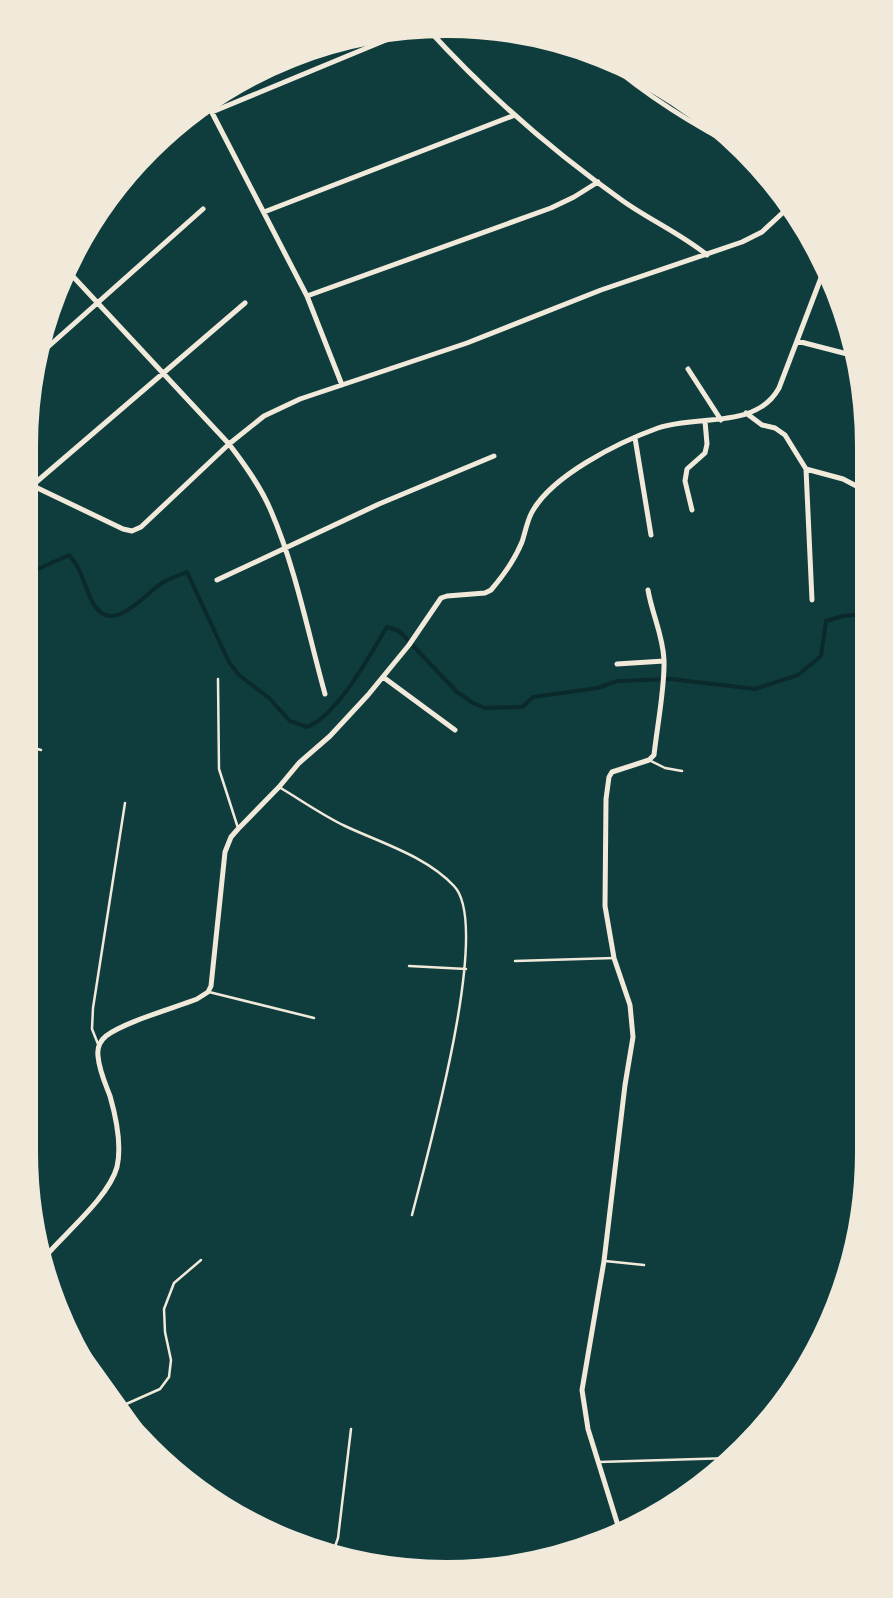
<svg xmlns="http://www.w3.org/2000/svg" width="893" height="1598" font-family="'Asap Condensed',sans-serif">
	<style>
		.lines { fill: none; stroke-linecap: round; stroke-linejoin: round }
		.stream { stroke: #0a2a2b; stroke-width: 4 }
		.service { stroke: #f1e9da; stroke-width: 2.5 }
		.minor { stroke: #f1e9da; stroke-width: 5 }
		.secondary { stroke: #f1e9da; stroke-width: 8 }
		.rim { fill: none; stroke: #f1e9da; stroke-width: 6 }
	</style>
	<rect width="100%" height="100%" fill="#0f3d3e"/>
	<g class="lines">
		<path class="stream" d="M27,574L69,555C82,568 84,587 93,603C111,636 142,597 159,585C167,579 178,576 187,572L229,662L239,675L269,698L290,721L307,727C338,715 369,656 387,627L399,631L457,692L473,703L485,708L522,707L533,697L598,688L617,681L671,679L755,689L798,675L821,656L826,621L843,616L864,614"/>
		<path class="service" d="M218,679L219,769L238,828
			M27,746L41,750
			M649,760L665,768L682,771
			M279,787C301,800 322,815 345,826C381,843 426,856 454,886C493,926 426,1159 412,1215
			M515,961L614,958
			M409,966L466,969
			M209,992L314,1018
			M98,1044L92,1029L93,1008L125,803
			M605,1261L644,1265
			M124,1405L160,1389L169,1377L171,1360L165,1332L164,1309L174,1283L201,1260
			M599,1462L731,1458
			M332,1555L338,1538L351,1429"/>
		<path class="minor" d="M426,27C485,92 552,151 623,201C650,220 681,234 707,255
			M603,58C647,97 696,126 747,153
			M207,103L307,296L342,385
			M212,112L415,28
			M264,212L515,115
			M67,270L229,444C245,465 261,487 271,511C296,569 308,633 325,694
			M307,296L551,208L574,197L598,182
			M797,341L855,356
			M40,354L203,209
			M688,369L721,420
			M746,413L762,425L775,428L785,435L806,469L812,600
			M635,438L651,535
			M806,469L843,479L864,490
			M27,483L123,529L132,531L141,527L229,444L264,416L300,399L467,343L601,290L742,242L762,232L790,206
			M27,490L245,303
			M692,510L685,481L687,469L705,453L707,444L705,421
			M217,580L379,504L494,456
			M617,664L664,661
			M383,677L455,730
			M44,1258C64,1234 109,1197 117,1167C122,1145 116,1117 110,1096C105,1083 99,1070 98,1056C97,1048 100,1041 106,1036C124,1022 174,1008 197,999L208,992L211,986L225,852L231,837L238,829L279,787L299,763L330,736L368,695L409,645L441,598L447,596L485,593L491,590C503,576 515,559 522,542C525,533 527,522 531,514C550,476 619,442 658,428C697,414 756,430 779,388L824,270
			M620,1532L588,1429L582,1390L604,1261L625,1085L633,1037L630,1005L614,958L605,906L606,799L609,777L612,772L649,760L654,755C657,727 665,687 664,660C663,635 652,614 648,590"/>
		<path class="secondary" d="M76,1339L149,1441"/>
	</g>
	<path d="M0 0H893V1598H0ZM446 35H447A411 411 0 0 1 858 446V1152A411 411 0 0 1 447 1563H446A411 411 0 0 1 35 1152V446A411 411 0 0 1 446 35Z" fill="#f1e9da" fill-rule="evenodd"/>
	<path class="rim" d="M446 35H447A411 411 0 0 1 858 446V1152A411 411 0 0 1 447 1563H446A411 411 0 0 1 35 1152V446A411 411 0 0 1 446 35Z"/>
</svg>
